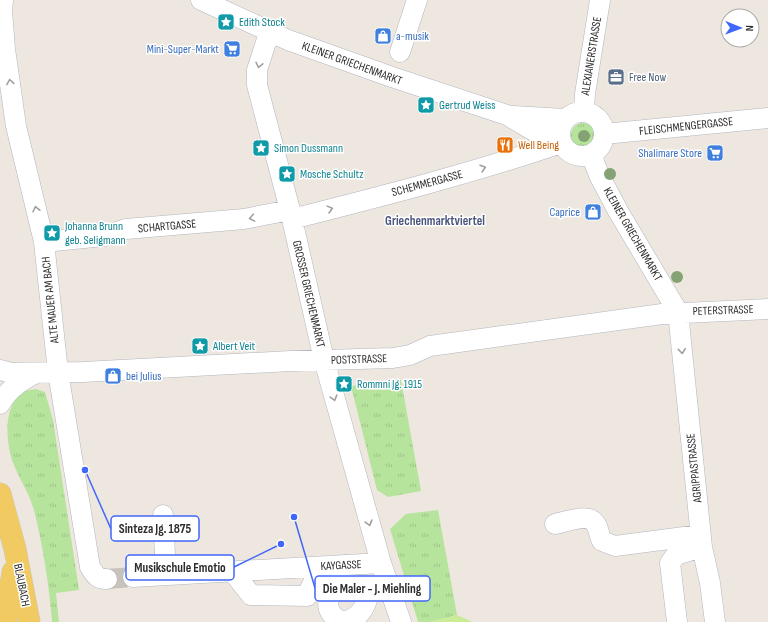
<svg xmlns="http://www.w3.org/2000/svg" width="768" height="622" font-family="'Sofia Sans Condensed',sans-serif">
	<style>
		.grass { fill: url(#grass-tufts) }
		.pitch { fill: #caeb97 }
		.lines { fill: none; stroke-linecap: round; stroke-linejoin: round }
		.minor-tunnel { stroke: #c7c2bb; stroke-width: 20; stroke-dasharray: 20 10; stroke-linecap: butt }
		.minor-casing { stroke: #b2b5bf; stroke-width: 21 }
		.major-casing { stroke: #c8c8c8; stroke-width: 23 }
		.minor { stroke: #fff; stroke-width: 20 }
		.major { stroke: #f1cb61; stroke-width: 22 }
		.tree { fill: #84a273 }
		.oneway { stroke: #a0a0a0 }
		.labels { text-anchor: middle; stroke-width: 3; stroke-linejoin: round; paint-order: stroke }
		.culture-label { font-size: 12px; fill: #0d838f; stroke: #fff; text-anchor: start }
		.shop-label { font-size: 12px; fill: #366cbe; stroke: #fff; text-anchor: end }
		.street-label { font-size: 12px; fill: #2c2c2c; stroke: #fff }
		.service-label { font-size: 12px; fill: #4e5e75; stroke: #fff; text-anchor: start }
		.food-label { font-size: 12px; fill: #c56008; stroke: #fff; text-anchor: start }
		.neighbourhood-label { font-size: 13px; font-weight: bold; fill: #4c567d; stroke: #fff }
		.leader { fill: none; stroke: #4067f9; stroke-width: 1.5 }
		.callout-dot { fill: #4067f9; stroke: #fff; stroke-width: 1.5 }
		.callout { fill: #fff; stroke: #4067f9; stroke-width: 1.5 }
		.callout-label { font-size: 13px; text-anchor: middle; font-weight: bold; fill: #2c2c2c }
	</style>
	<defs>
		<pattern id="grass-tufts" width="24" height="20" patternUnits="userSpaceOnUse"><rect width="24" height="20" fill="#b6e49c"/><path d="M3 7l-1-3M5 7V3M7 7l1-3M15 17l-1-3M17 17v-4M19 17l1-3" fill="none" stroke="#9dc487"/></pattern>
	</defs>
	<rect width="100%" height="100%" fill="#eee7df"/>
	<path class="grass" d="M571 135a12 12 0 1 1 24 0a12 12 0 1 1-24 0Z
		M401,380L421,491L388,497L377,490L351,386Z
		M36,389L45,392L53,420L79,590L56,593L59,622H52C49,585 43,546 34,510C29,492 18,477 12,460C6,440 3,407 22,393C26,390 31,390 36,389Z
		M438,510L457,615L430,622H418L390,529L406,514Z"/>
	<path class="pitch" d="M457,615L473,622H430Z"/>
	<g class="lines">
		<path class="minor-tunnel" d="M107,579L133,577"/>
		<g class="minor-casing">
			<path id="minor" d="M3,0L2,10L5,49L16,126L44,242L58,372L90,567C95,575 97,579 107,579
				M201,0L288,40L392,77L507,115L534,131L560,137
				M269,33L257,70V85L290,210L324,360L381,563L401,622
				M400,52L417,0
				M584,111L585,94L600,0
				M560 134a22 22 0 1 1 44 0a22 22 0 1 1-44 0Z
				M513,116L565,119
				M604,134L768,118
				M591,154L599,175L618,211L678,312L702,547L710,583L715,622
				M292,219C383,196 473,173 561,143
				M44,242L104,236L126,229L244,219L290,210
				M0,370L11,373L83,372L291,361L393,358L410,355L430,346L662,314L768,309
				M0,404C8,389 21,381 36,373
				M163,515L166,575
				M555,524C565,522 588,513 595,523C599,528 599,536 602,541L615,546L700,535
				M233,572L251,595L307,596L320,567
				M133,577L381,563
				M340,589C322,597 326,614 342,622
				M343,622C356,620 363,612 367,600L350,577L345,565
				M677,622L670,563L676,555L702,547"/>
		</g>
		<g class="major-casing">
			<path id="major" d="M0,494L15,549L29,622
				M5,622L13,572"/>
		</g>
		<use href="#minor" class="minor"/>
		<use href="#major" class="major"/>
	</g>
	<g class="tree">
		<circle cx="584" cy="136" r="6"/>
		<circle cx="610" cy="174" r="6"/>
		<circle cx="677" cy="277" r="6"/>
	</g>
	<defs><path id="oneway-chevron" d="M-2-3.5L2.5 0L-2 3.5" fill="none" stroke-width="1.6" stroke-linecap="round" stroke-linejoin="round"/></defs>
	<g class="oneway">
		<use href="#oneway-chevron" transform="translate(259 65) rotate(103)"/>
		<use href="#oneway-chevron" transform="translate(10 82) rotate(-99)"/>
		<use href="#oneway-chevron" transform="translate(483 168) rotate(-16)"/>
		<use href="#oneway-chevron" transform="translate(36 209) rotate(-103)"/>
		<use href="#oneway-chevron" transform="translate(330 209) rotate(-15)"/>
		<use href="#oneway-chevron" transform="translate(252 218) rotate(170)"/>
		<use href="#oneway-chevron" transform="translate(682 351) rotate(84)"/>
		<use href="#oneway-chevron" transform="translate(334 398) rotate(74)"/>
		<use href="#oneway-chevron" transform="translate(369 523) rotate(74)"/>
	</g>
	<defs>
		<g id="sight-square" transform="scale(0.9)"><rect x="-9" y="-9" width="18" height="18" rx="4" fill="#0f9aa8" stroke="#fff"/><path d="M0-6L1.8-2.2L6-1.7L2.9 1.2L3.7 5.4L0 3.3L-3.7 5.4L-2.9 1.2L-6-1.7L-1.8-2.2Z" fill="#fff"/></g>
		<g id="shop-square" transform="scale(0.9)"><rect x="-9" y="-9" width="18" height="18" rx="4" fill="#3f7fe0" stroke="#fff"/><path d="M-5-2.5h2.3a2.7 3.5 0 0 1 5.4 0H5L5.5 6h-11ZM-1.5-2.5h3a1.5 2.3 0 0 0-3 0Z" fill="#fff"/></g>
		<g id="supermarket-square" transform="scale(0.9)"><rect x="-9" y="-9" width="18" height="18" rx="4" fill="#3f7fe0" stroke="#fff"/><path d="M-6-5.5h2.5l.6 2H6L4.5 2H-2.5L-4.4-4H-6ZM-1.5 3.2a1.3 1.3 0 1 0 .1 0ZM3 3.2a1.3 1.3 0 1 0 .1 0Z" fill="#fff"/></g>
		<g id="office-square" transform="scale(0.9)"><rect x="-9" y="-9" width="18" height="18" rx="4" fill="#5c6f8a" stroke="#fff"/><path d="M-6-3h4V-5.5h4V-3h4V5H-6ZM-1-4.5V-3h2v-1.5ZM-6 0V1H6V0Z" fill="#fff"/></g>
		<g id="restaurant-square" transform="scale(0.9)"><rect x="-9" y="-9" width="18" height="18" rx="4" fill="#e8710a" stroke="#fff"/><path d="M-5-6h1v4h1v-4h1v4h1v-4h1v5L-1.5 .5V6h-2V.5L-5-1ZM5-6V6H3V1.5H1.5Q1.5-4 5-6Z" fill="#fff"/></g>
	</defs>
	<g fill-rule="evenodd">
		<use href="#sight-square" x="226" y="22"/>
		<use href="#shop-square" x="383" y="36"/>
		<use href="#supermarket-square" x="232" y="49"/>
		<use href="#office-square" x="616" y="77"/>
		<use href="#sight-square" x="426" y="105"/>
		<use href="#restaurant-square" x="505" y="145"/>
		<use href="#sight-square" x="261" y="148"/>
		<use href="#supermarket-square" x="715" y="153"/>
		<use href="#sight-square" x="287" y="174"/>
		<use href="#shop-square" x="593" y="212"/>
		<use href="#sight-square" x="52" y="233"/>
		<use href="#sight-square" x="200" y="346"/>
		<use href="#shop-square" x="113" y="376"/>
		<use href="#sight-square" x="344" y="384"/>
	</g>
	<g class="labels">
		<g class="culture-label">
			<text x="239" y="26">Edith Stock</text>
			<text x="439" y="109">Gertrud Weiss</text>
			<text x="274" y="152">Simon Dussmann</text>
			<text x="300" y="178">Mosche Schultz</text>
			<text x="65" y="230">Johanna Brunn<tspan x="65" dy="14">geb. Seligmann</tspan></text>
			<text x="213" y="350">Albert Veit</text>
			<text x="357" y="388">Rommni Jg. 1915</text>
		</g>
		<g class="shop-label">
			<text x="396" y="40" text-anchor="start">a-musik</text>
			<text x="219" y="53">Mini-Super-Markt</text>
			<text x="702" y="157">Shalimare Store</text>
			<text x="580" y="216">Caprice</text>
			<text x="126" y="380" text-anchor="start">bei Julius</text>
		</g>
		<g class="street-label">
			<text transform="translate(591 56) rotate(-81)" y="4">ALEXIANERSTRASSE</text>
			<text transform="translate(352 63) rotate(20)" y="4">KLEINER GRIECHENMARKT</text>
			<text transform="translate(686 126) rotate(-6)" y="4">FLEISCHMENGERGASSE</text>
			<text transform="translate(427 183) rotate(-15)" y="4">SCHEMMERGASSE</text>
			<text transform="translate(167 226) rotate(-5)" y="4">SCHARTGASSE</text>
			<text transform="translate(633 234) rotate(60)" y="4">KLEINER GRIECHENMARKT</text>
			<text transform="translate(309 294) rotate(77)" y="4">GROSSER GRIECHENMARKT</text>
			<text transform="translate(50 300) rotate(-96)" y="4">ALTE MAUER AM BACH</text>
			<text transform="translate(723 310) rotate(-2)" y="4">PETERSTRASSE</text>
			<text transform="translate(359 359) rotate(-2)" y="4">POSTSTRASSE</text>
			<text transform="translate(694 468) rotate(-96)" y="4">AGRIPPASTRASSE</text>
			<text transform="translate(341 565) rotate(-3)" y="4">KAYGASSE</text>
			<text transform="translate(22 585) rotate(79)" y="4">BLAUBACH</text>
		</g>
		<g class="service-label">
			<text x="629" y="81">Free Now</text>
		</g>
		<g class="food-label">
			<text x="518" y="149">Well Being</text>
		</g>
		<g class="neighbourhood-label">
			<text x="435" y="225">Griechenmarktviertel</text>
		</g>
	</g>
	<path class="leader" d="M85 470L111 529M281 544L234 567M294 517L315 588"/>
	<g class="callout-dot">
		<circle cx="85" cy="470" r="4"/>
		<circle cx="281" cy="544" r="4"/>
		<circle cx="294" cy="517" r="4"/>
	</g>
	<g class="callout">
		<rect x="111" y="516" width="88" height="25" rx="4"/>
		<rect x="126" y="555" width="108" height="25" rx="4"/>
		<rect x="315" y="576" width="115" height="25" rx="4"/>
	</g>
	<g class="callout-label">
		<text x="155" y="533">Sinteza Jg. 1875</text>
		<text x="180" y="572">Musikschule Emotio</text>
		<text x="372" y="593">Die Maler - J. Miehling</text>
	</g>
	<g transform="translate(740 28) rotate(91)"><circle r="19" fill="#ffffff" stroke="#ababab"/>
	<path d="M0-3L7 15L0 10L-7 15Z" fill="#4067f9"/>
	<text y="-6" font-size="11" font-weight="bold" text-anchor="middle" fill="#2c2c2c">N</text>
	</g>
</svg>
